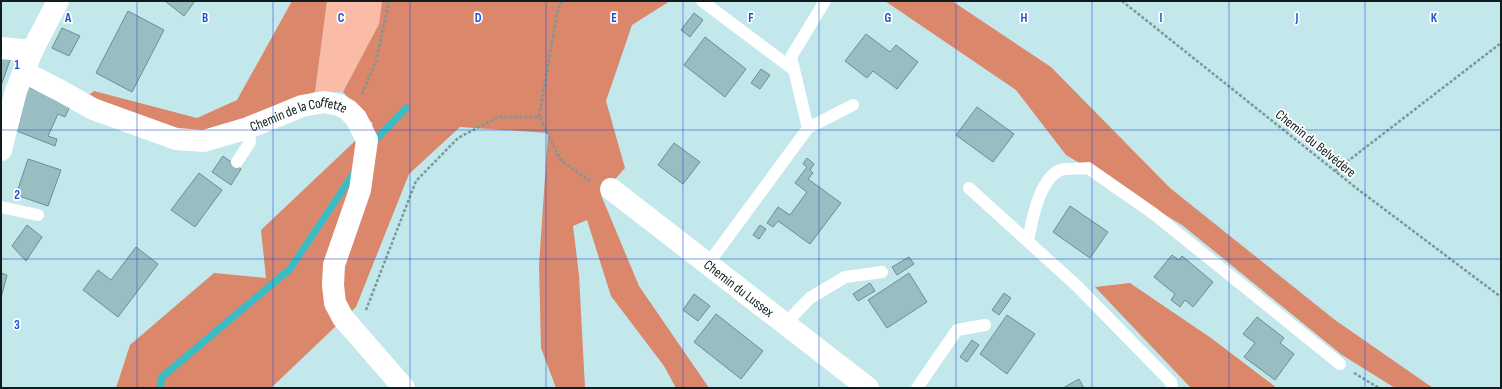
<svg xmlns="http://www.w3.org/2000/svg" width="1502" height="389" font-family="'Sofia Sans Condensed',sans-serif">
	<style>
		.green { fill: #fbbca7 }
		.forest { fill: #da876c }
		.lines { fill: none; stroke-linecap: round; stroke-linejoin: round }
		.stream { stroke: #3abcc5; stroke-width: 7 }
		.building { fill: #99bec1; stroke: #6b8f91 }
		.path { stroke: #7b9799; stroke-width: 2.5; stroke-dasharray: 3 2; stroke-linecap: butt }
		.lane { stroke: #fff; stroke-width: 12 }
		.street { stroke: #fff; stroke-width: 22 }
		.grid { fill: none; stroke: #1d4ed8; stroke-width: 1; stroke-opacity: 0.55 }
		.labels { text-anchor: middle; stroke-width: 3.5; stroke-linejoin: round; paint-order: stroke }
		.street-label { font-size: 14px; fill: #0f1d1e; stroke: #fff }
		.grid-label { font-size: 13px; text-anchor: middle; font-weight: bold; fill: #1d4ed8; stroke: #fff; stroke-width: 3.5; stroke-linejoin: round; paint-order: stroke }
	</style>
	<rect width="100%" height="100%" fill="#c2e8eb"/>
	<path class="green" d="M327,1H382L379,24L343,92H315Z"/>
	<path class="forest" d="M292,1H327L315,92L255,116L198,134L104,107L88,96L94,91L197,118L237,100Z
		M382,1H670L632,25L606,101L625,168L601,195L639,286L709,388H676L664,366L611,296L587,220L573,226L579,275L585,388H556L541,348L539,265L548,133L460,127L409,174L356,307L271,388H116L130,345L214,273L266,278L261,230L373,124L343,92L379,24Z
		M885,1H952L1051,67L1170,188L1335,320L1433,388H1395L1342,355L1182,225L1066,155L1016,90Z
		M1130,283L1211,338L1277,388H1191L1095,287Z"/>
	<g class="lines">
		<path class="stream" d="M372,145L378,137L406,108
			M160,388L162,377L290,269L356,170"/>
	</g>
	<path class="building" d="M165,1H195L184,16Z
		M128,11L164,30L132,92L96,73Z
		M694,13L703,20L690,37L681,30Z
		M62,28L80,36L69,56L52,48Z
		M866,34L890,52L896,45L918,62L897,89L873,71L867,78L845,61Z
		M705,37L746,69L725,97L684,65Z
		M1,57L10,60L1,86Z
		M761,69L770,75L760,89L751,83Z
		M26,86L71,104L65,117L58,114L48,136L57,139L55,146L9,128Z
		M977,107L1014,134L993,162L956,135Z
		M674,143L700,162L683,184L658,165Z
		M223,156L241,169L231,185L212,172Z
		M807,158L814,164L810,170L813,173L808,179L841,203L810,244L778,221L773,227L767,223L778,207L790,215L807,192L795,183L807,167L803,164Z
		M28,159L61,170L48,206L16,195Z
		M199,173L222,190L195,227L171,210Z
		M1070,206L1108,232L1090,258L1053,232Z
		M27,225L42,237L26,261L12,246Z
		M760,225L766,229L759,239L753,235Z
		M136,247L158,264L118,317L83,290L98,270L111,280Z
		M1172,255L1179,260L1182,256L1213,282L1193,307L1185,300L1180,307L1171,300L1175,294L1154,277Z
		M909,257L914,264L897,275L892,267Z
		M1,273L7,275L1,298Z
		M909,273L927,302L887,328L868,300Z
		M870,283L875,291L858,301L853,294Z
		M1004,293L1011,298L999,315L992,310Z
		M694,294L710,306L698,321L683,310Z
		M716,314L763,351L741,379L694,342Z
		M1007,315L1035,334L1007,374L980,354Z
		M1257,317L1284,338L1280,343L1294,354L1275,380L1244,357L1255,343L1243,334Z
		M972,340L979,345L967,362L960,357Z
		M1079,379L1084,388H1063Z"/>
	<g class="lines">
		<path class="path" d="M562,1L558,8L539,116L560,159L585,178L591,181
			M1122,1L1360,191L1501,297
			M362,94L376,61L389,1
			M1335,171L1501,43
			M366,310L416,181L458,138L498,117H540
			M1354,373L1379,388"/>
		<path class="lane" d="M702,1L794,70
			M808,128L853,105
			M237,162L250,142L248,128
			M969,188L1077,286L1171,382L1172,388
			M1,207L38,215
			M1028,241C1032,221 1038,183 1058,171C1063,168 1081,169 1088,168L1154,214L1340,364
			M708,264L808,128L791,57L825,1
			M785,324L810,298L845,277L882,272
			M917,388L957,330L985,325"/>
		<g class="street">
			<path d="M1,48L32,51"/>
			<path id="s1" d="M24,72L61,91L93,109L176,139L204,141L248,128L302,106L324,102L339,105L348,110L356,118L367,140L360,190L334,265L333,285L335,303L343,318L404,388"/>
			<path d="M1,150L16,91L32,51L58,1"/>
			<path id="s2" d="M611,189L868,388"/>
		</g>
	</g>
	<path class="grid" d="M137,1V388M273,1V388M410,1V388M546,1V388M683,1V388M819,1V388M956,1V388M1092,1V388M1229,1V388M1365,1V388M1,130H1501M1,259H1501"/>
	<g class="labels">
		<g class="street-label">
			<text dy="5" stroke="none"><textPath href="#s1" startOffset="294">Chemin de la Coffette</textPath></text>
			<text transform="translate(1316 143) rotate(39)" y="5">Chemin du Belvédère</text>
			<text dy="5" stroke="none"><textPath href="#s2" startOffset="162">Chemin du Lussex</textPath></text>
		</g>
	</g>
	<g class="grid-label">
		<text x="68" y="22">A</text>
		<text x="205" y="22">B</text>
		<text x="341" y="22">C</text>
		<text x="478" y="22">D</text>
		<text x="614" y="22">E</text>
		<text x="751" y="22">F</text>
		<text x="888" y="22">G</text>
		<text x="1024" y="22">H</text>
		<text x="1161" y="22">I</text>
		<text x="1297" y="22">J</text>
		<text x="1434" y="22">K</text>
		<text x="17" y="69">1</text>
		<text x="17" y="199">2</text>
		<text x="17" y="329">3</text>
	</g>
	<rect width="1502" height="389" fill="none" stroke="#0f1d1e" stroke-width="4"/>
</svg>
